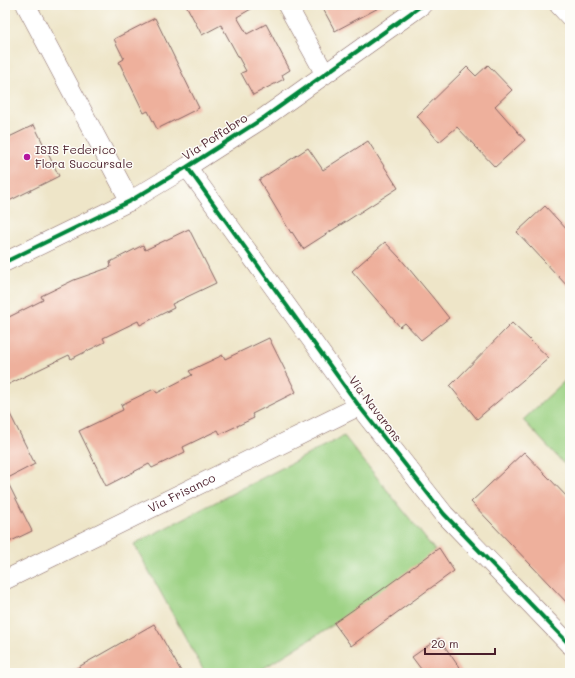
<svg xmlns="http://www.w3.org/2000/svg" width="575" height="678" font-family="Mali,sans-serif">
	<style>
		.green { fill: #9dd284; stroke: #747858 }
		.building { fill: #eeb09c }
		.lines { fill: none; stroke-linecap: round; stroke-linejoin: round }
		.minor-casing { stroke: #836462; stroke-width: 20 }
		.minor { stroke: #fff; stroke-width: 19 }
		.cycleway-casing { stroke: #fdfcf7; stroke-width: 6 }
		.cycleway { stroke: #00873e; stroke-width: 4 }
		.poi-dot { fill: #b5179e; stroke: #fdfcf7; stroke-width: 1.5 }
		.labels { text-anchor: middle; stroke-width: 3; stroke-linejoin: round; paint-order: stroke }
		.street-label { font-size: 12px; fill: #4a1f2b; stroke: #fdfcf7 }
		.poi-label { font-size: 12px; fill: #4a1f2b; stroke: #fdfcf7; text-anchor: start }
	</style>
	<rect width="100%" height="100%" fill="#fdfcf7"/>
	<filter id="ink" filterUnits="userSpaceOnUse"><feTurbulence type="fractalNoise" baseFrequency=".025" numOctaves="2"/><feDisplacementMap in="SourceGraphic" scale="8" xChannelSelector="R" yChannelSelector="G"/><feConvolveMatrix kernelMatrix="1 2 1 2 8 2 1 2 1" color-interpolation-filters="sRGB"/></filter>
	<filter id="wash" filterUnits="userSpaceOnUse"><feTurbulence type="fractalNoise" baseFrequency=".012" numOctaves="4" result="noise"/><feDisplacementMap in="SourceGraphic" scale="16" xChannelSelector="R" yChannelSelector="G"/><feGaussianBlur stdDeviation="0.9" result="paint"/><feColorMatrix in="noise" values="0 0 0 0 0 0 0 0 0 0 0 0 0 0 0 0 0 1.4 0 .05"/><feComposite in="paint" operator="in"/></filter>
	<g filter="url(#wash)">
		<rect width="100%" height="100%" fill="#eee5c8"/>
		<path class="green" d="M570,376V470L523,420Z
			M344,436L441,558L256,673H205L134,544Z"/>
		<g id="blocks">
			<path class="building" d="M186,5H258L237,17L247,34L266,24L290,70L282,75L284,79L253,95L241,73L246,71L221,25L202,35Z
				M321,5H384L335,31Z
				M155,18L199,108L157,129L148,111L144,113L119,62L124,59L114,39Z
				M488,65L512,90L495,106L525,140L495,167L457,127L439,142L417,116L467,67L476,76Z
				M34,125L59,176L5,203V139Z
				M368,141L398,188L303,249L292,232L291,233L259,180L308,148L323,170Z
				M545,206L570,233V289L517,232Z
				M189,229L216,283L172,304L174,308L140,325L138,321L103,338L105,342L71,359L69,355L5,386V319L43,300L41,296L74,280L111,267L110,262L143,245L145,250Z
				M385,242L400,258L434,299L449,318L421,340L405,323L400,327L352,271Z
				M512,323L549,358L477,419L450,386Z
				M269,338L296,392L252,414L254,418L220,434L218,430L183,447L185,452L152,468L149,464L106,486L79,431L123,410L121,405L154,389L157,393L192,375L189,371L223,355L225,359Z
				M5,404L35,464L6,479L32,531L5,544Z
				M524,452L570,500V606L471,502Z
				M439,548L454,571L351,646L334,623L380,591Z
				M154,624L182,673H68Z
				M439,638L463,673H424L412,657Z"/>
		</g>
	</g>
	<g filter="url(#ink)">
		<use href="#blocks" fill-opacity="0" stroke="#836462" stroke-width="1"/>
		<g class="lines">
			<g class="minor-casing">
				<g id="minor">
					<path d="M26,5L130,201"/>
					<path d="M287,5L325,74"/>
					<path d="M559,5L570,17"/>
					<path d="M187,167L359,406L444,514L570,645"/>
					<path d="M5,262L130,201L187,167L265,117L422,5"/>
					<path id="s1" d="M5,580L359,406"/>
				</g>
			</g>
			<use href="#minor" class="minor"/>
			<g class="cycleway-casing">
				<path id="cycleway" d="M187,167L359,406L444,514L570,645
					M5,262L130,201L187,167L265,117L422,5"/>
			</g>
			<use href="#cycleway" class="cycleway"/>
		</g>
	</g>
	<circle class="poi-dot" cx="27" cy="157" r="4"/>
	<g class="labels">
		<g class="street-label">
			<text transform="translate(215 137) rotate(-33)" y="4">Via Poffabro</text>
			<text transform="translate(375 409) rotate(53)" y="4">Via Navarons</text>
			<text dy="4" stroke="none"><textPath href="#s1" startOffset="197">Via Frisanco</textPath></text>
		</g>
		<g class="poi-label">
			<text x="35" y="154">ISIS Federico<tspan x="35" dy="14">Flora Succursale</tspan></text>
		</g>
	</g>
	<rect width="575" height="678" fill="none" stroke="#fdfcf7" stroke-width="20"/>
	<path d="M425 648v6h70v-6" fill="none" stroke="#4a1f2b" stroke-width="2"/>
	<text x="431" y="648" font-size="12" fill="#4a1f2b" stroke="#fdfcf7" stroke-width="3" paint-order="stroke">20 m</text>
</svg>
